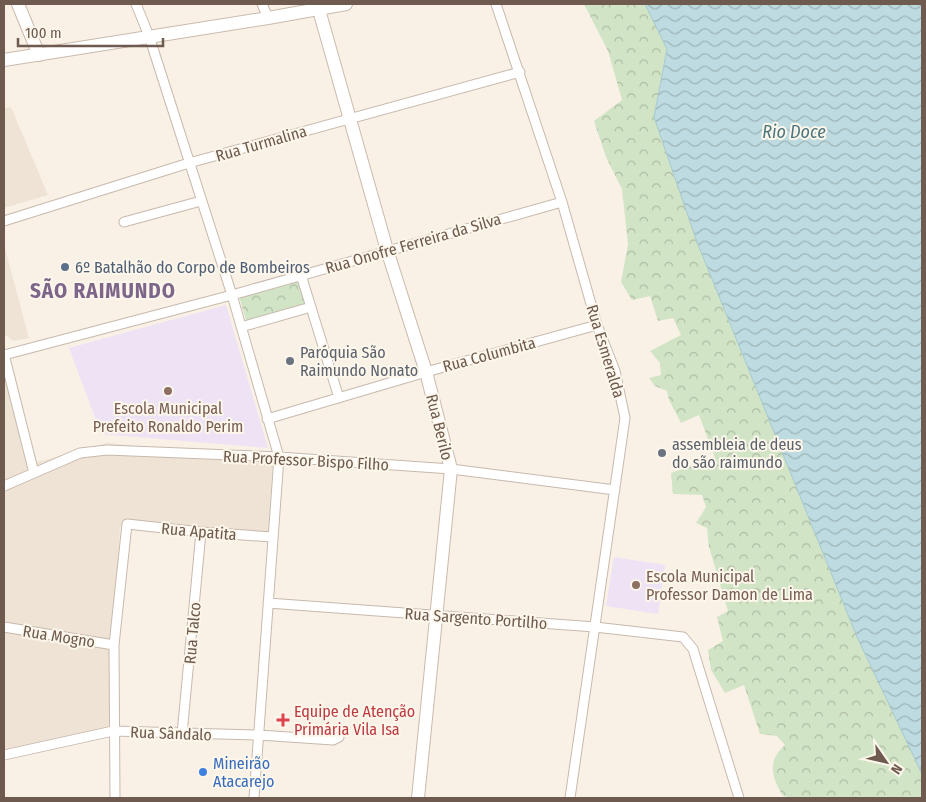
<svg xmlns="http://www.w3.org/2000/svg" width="926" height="802" font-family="'Fira Sans Condensed',sans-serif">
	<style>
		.residential { fill: #efe3d5 }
		.education { fill: #eee2f5 }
		.forest { fill: url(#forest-crowns) }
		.water { fill: url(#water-waves); stroke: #a5c9d0 }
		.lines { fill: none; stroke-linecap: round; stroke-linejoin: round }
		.street-casing { stroke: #c8b9ad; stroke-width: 11 }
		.secondary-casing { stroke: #cbbaac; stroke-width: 14 }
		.street { stroke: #fff; stroke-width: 9 }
		.secondary { stroke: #fff; stroke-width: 12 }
		.service-dot { fill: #5c6f8a; stroke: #fcf6eb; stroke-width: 2 }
		.worship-dot { fill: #6b7280; stroke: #fcf6eb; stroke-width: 2 }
		.education-dot { fill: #8d6e63; stroke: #fcf6eb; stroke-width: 2 }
		.health-dot { fill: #e0444e; stroke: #fcf6eb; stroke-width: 2 }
		.shop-dot { fill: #3f7fe0; stroke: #fcf6eb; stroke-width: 2 }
		.labels { text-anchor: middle; stroke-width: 4; stroke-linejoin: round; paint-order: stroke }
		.street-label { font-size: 16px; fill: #6e5a4e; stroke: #fcf6eb }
		.service-label { font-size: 16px; fill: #4e5e75; stroke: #fcf6eb; text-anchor: start }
		.worship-label { font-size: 16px; fill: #5b616d; stroke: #fcf6eb; text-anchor: start }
		.education-label { font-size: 16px; fill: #785e54; stroke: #fcf6eb }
		.health-label { font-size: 16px; fill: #be3a42; stroke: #fcf6eb; text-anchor: start }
		.shop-label { font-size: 16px; fill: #366cbe; stroke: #fcf6eb; text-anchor: start }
		.water-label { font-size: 18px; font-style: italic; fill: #4b767f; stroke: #fcf6eb }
		.district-label { font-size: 21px; font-weight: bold; letter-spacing: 1px; fill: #7e668b; stroke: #fcf6eb }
	</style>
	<defs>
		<pattern id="forest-crowns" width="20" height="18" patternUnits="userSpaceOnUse" patternTransform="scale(1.25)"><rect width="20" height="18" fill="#d2e4c6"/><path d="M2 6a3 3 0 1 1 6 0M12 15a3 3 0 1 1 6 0" fill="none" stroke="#afbca3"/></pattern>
		<pattern id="water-waves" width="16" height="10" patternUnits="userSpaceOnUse" patternTransform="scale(1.25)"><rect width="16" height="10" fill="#bddbe0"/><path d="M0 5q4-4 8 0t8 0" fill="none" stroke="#9eb5b8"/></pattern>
	</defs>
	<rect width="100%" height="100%" fill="#f9f1e6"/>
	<path class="residential" d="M11,107L48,195L4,208V108Z
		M4,245L29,338L13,341L4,334Z
		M4,348L30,464L107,443L273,460L268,533L120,527L108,734L4,754Z"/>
	<path class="education" d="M226,305L268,448L101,434L69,348Z
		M614,557L665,565L658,614L606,606Z"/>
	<path class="forest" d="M584,4H645L667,48L654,117L697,242L857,637L922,774V798H793L783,796C771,776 767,761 785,745L777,736L760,734L744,685L725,693L711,670L708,650L723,641L717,617L728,611L709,547L707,528L696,523L706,507L702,495L673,494L671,473L715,458L699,415L681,423L669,400L667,391L655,386L649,378L661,375L660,363L650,351L681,335L673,318L658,321L650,296L632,300L621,282L628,244L622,189L606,157L594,121L622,100L608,51Z
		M300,277L309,306L247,323L239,296Z"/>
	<path class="water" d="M645,4H922V774L857,637L697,242L654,117L667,49Z"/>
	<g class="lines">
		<g class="street-casing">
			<path id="street" d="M136,4L149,36L232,295L279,457L254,798
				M262,4L268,18
				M496,4L562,202L597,325L615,371L625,418L570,798
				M4,221L189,163L520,72
				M124,222L201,201
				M301,275L339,398
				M241,327L311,307
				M4,354L34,473
				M4,355L232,295L562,202
				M267,419L426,372L597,325
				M4,486L80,453L107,450L279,457L451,469L615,490
				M268,603L595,627L683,637L693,649L739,798
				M4,627L114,645
				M182,734L201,532
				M4,755L113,731L259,735L333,740L339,737
				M115,798L114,645L127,524L201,532L272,537"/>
		</g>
		<g class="secondary-casing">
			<path id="secondary" d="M18,4L39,55
				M319,10L387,250L426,372L451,469L418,798
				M4,60L268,18L346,4"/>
		</g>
		<use href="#street" class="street"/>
		<use href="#secondary" class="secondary"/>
	</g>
	<circle class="service-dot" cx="65" cy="267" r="5"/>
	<g class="worship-dot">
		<circle cx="290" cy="361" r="5"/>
		<circle cx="662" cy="453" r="5"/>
	</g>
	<g class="education-dot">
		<circle cx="168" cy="391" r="5"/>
		<circle cx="636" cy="585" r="5"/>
	</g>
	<path class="health-dot" d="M280.5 712.5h5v5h5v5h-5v5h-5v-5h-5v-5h5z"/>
	<circle class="shop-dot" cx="203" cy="772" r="5"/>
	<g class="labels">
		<g class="street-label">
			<text transform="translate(261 143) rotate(-16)" y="6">Rua Turmalina</text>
			<text transform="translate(413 243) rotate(-16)" y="6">Rua Onofre Ferreira da Silva</text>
			<text transform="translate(606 351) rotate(73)" y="6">Rua Esmeralda</text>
			<text transform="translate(489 354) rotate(-15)" y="6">Rua Columbita</text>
			<text transform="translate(440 427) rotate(76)" y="6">Rua Berilo</text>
			<text transform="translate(306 460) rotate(3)" y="6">Rua Professor Bispo Filho</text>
			<text transform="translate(199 531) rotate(5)" y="6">Rua Apatita</text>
			<text transform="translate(476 618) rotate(4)" y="6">Rua Sargento Portilho</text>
			<text transform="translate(192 633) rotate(-85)" y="6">Rua Talco</text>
			<text transform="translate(59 636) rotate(9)" y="6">Rua Mogno</text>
			<text transform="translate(171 733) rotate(2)" y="6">Rua Sândalo</text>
		</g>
		<g class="service-label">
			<text x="75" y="273">6º Batalhão do Corpo de Bombeiros</text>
		</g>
		<g class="worship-label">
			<text x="300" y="358">Paróquia São<tspan x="300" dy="18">Raimundo Nonato</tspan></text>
			<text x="672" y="450">assembleia de deus<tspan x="672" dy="18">do são raimundo</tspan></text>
		</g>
		<g class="education-label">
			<text x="168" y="414">Escola Municipal<tspan x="168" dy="18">Prefeito Ronaldo Perim</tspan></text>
			<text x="646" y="582" text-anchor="start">Escola Municipal<tspan x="646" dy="18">Professor Damon de Lima</tspan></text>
		</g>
		<g class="health-label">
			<text x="294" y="717">Equipe de Atenção<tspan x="294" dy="18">Primária Vila Isa</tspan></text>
		</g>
		<g class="shop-label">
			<text x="213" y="769">Mineirão<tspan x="213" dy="18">Atacarejo</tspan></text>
		</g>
		<g class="water-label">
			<text x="794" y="138">Rio Doce</text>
		</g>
		<g class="district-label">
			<text x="103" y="298">SÃO RAIMUNDO</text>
		</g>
	</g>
	<rect width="926" height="802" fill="none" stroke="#6e5a4e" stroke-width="10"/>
	<g transform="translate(886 762) rotate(124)" stroke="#fcf6eb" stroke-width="4" paint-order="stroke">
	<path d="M0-4L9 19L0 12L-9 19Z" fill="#6e5a4e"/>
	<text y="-8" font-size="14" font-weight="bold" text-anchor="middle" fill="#6e5a4e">N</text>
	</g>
	<path d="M18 38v8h145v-8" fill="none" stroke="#6e5a4e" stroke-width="2.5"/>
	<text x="25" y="38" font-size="15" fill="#6e5a4e" stroke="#fcf6eb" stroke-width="4" paint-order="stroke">100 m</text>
</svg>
